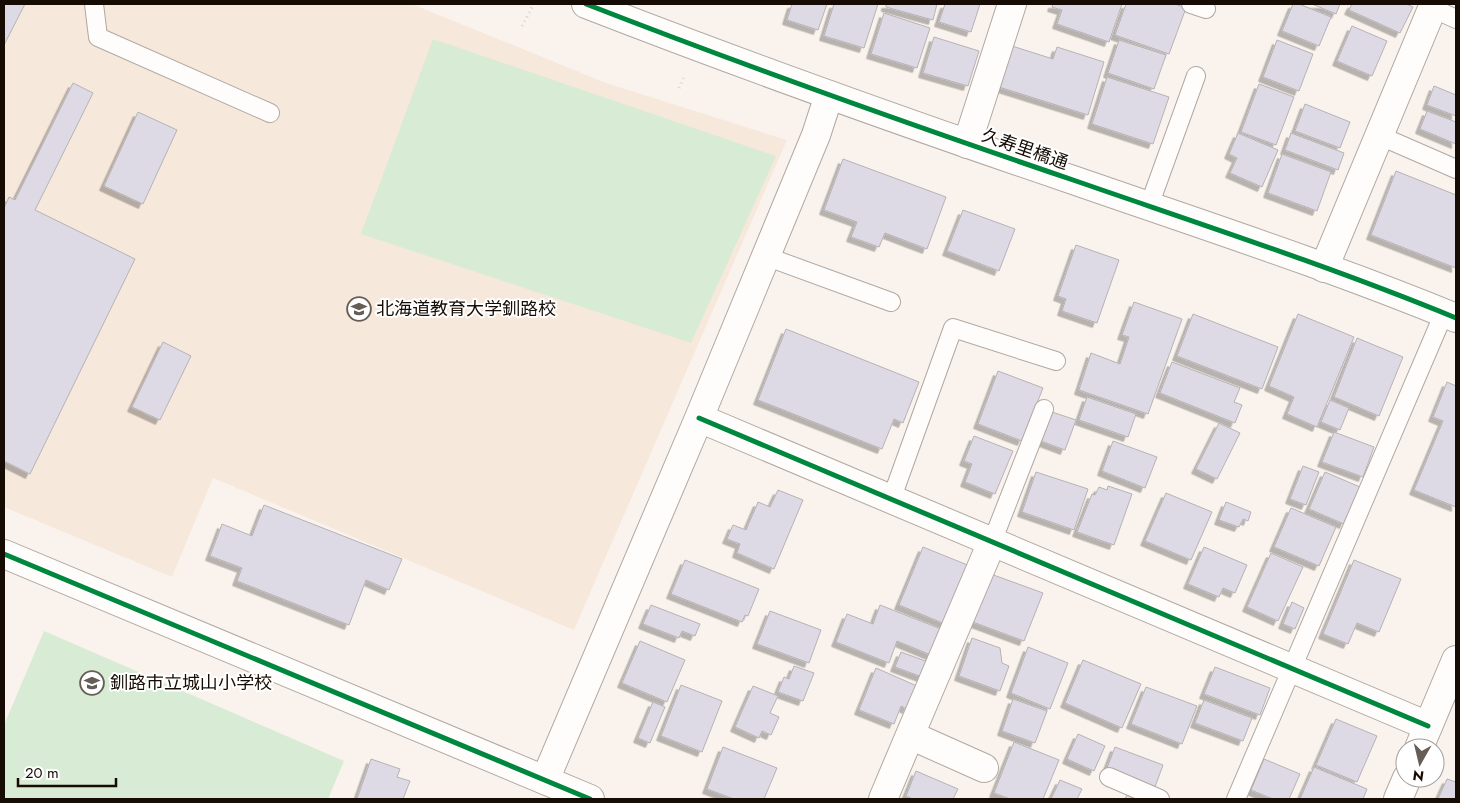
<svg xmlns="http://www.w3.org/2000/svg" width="1460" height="803" font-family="Jost,'Noto Sans JP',sans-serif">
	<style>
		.built { fill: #f7e8dc }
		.pitch { fill: #d8ebd4 }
		.building { fill: #dedae5; stroke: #b5b2b5; filter: url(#shadow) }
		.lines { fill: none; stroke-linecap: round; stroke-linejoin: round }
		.service-casing { stroke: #b0a8a1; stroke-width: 20 }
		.minor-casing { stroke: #b0a8a1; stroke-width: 30 }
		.tertiary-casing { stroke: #b0a8a1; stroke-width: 30 }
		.path { stroke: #d5d3d1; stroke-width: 3; stroke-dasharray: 1 4; stroke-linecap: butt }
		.service { stroke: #fefdfc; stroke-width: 18 }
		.minor { stroke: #fefdfc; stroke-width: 28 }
		.tertiary { stroke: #fefdfc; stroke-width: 28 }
		.cycleway-casing { stroke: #fff; stroke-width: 8 }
		.cycleway { stroke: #00873e; stroke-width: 5 }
		.labels { text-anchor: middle; stroke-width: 4; stroke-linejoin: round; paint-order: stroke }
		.street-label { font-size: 18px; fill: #160c04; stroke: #fff }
		.poi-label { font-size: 18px; fill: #160c04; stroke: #fff; text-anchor: start }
	</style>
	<defs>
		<filter id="shadow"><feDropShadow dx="-4.5" dy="4.5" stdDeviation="0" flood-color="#0004"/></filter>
	</defs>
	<rect width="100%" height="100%" fill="#faf3ed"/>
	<path class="built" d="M4,4H412L606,83L787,140L574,630L213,478L172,577L4,507Z"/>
	<path class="pitch" d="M433,39L776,156L691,343L361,234Z
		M44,631L344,761L328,799H4V725Z"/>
	<path class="building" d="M4,4H25L4,45Z
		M792,4H827L818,30L787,20Z
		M834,4H878L864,48L824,36Z
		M886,4H937L933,20L886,7Z
		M945,4H980L971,32L939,22Z
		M1053,4H1122L1109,42L1057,24L1062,10L1052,7Z
		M1126,4H1175L1186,8L1169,54L1115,35Z
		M1293,4H1299L1331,17L1319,46L1282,31Z
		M1312,4H1340L1336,14Z
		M1352,4H1406L1413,7L1400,33L1349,10Z
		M884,13L930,28L917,68L871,54Z
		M1352,26L1387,41L1372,76L1337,61Z
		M934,37L979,51L968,86L923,73Z
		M1119,40L1166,55L1154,89L1108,73Z
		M1277,40L1313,54L1299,91L1263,77Z
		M1012,46L1053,59L1057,47L1104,62L1088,115L999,87Z
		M1107,77L1169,97L1153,144L1092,124Z
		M73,83L93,93L35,210L135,259L30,474L4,461V208L9,197L15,200Z
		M1259,84L1294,97L1276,145L1241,132Z
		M1434,86L1456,95V116L1427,105Z
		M1305,104L1350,122L1340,148L1295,131Z
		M1427,111L1456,122V144L1420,129Z
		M138,112L177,130L143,204L104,186Z
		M1238,133L1278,150L1262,187L1230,173L1237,158L1229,154Z
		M1291,133L1344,153L1338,170L1285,150Z
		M1282,154L1331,172L1317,211L1268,193Z
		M843,159L946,197L927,249L885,233L879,247L851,237L857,222L824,210Z
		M1396,171L1456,195V268L1371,235Z
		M963,210L1015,229L999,271L947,251Z
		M1076,245L1119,260L1097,323L1062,311L1066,299L1058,296Z
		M1134,302L1182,319L1148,414L1079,390L1091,353L1120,364L1129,337L1122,335Z
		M1193,314L1278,347L1262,389L1177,356Z
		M1298,314L1354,337L1317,427L1287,414L1294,397L1269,386Z
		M786,329L919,382L903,423L894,419L882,449L758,400Z
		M1357,338L1403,357L1379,416L1334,397Z
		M163,342L191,356L160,420L132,407Z
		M1172,362L1240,388L1234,402L1242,405L1235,423L1160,393Z
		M998,371L1043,388L1022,441L978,424Z
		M1447,382L1456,386V507L1414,490L1443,421L1433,417Z
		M1087,397L1136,414L1128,437L1079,420Z
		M1330,400L1349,408L1340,430L1321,422Z
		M1052,412L1076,420L1065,450L1041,441Z
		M1219,423L1240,433L1217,479L1196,469Z
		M1334,432L1374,447L1363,477L1322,462Z
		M974,436L1013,451L995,494L965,482L972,464L964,461Z
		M1113,441L1157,457L1145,488L1102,471Z
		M1303,466L1319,472L1306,505L1290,499Z
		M1036,472L1088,489L1074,530L1022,512Z
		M1325,472L1360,487L1344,524L1309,509Z
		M1108,486L1132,494L1114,545L1077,532L1092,494L1095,495L1099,487L1107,490Z
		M778,490L803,500L774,569L737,553L740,544L727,539L733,525L746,530L758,502L770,507Z
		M1166,493L1212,512L1191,560L1145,541Z
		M1226,502L1251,512L1248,521L1243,519L1239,527L1219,520Z
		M264,505L402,559L389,590L366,580L349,625L237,581L242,568L210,556L222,524L252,536Z
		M1291,508L1336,527L1319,566L1274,547Z
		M923,547L970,566L945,624L899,605Z
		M1204,547L1247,565L1235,593L1223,588L1219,597L1188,584Z
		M1271,553L1303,567L1278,621L1247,607Z
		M685,560L759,589L748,616L745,615L742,622L671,594Z
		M1354,560L1401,579L1379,632L1357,623L1348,644L1323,634Z
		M988,573L1043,593L1024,641L970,621Z
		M1292,602L1304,608L1295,629L1283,624Z
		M651,605L700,624L695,636L682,631L679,638L643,624Z
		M880,605L941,629L931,655L897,641L889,663L836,642L847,614L873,624Z
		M770,611L821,630L809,663L757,644Z
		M972,638L1000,648L1002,663L1009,666L1000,691L959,676Z
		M640,641L685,660L667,702L622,683Z
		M1028,647L1068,663L1050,709L1011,693Z
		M901,652L928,662L922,677L895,667Z
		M1083,660L1141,684L1122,728L1065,703Z
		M794,666L814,673L803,701L778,692L784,677L789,679Z
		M1215,667L1270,688L1260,715L1204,694Z
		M876,668L917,686L907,709L901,706L894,724L859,710Z
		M681,685L722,701L702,752L661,736Z
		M753,686L778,696L770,713L779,717L771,735L762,731L759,738L735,727Z
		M1146,687L1197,706L1182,744L1131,724Z
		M1013,699L1047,711L1035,743L1002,731Z
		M1204,700L1252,718L1243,741L1195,723Z
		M653,702L665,707L650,743L638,738Z
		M1336,719L1377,736L1357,782L1316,765Z
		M1078,734L1105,746L1094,771L1067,759Z
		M1014,742L1059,760L1043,799H1010L994,793Z
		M723,747L777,768L764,799H734L707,789Z
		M1115,747L1163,765L1155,787L1107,768Z
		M371,759L400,769L397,777L410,781L403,799H357Z
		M1264,759L1300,774L1289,799H1273L1251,790Z
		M1314,767L1367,789L1363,799H1300Z
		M916,771L958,789L953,799H913L906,796Z
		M1447,779L1456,782V799H1438Z
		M1060,780L1082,789L1077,799H1051Z
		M1127,795L1137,799H1125Z"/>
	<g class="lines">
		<g class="service-casing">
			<path id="service" d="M94,4L98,37L270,113
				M1191,4L1206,9
				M1432,8L1456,19
				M1378,135L1456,169
				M1149,206L1196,76
				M765,256L891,302
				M891,500L953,328L1056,361
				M992,542L1044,409
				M1109,777L1160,799
				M1236,799L1444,313"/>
		</g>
		<g class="minor-casing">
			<path id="minor" d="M967,144L1012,4
				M1324,268L1434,4
				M699,418L1428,726
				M984,768L910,735L992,542
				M545,780L699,418L816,135L829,95
				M883,799L910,735"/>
		</g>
		<g class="tertiary-casing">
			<path id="tertiary" d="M586,4C748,67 911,125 1076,181C1203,225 1332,267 1456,318
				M4,554L590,799
				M1419,748L1456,660
				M1398,799L1407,778"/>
		</g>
		<path class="path" d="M522,26L534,4
			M679,88L685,75"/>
		<use href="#service" class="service"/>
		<use href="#minor" class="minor"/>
		<use href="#tertiary" class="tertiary"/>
		<g class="cycleway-casing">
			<path id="cycleway" d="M586,4C748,67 911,125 1076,181C1203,225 1332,267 1456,318
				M699,418L1428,726
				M4,554L590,799"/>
		</g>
		<use href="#cycleway" class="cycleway"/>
	</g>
	<defs>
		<g id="university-ring" transform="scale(1.25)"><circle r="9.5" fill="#fff" stroke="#665d56" stroke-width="1.5"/><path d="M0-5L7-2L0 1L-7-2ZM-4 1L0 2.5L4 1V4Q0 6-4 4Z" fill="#665d56"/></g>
		<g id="school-ring" transform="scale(1.25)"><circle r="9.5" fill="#fff" stroke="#665d56" stroke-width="1.5"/><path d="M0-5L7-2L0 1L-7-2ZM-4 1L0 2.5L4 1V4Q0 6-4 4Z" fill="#665d56"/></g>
	</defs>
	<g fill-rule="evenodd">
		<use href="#university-ring" x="359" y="309"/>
		<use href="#school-ring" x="92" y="683"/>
	</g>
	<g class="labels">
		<g class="street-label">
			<text transform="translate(1025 149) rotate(19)" y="6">久寿里橋通</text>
		</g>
		<g class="poi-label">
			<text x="376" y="315">北海道教育大学釧路校</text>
			<text x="110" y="689">釧路市立城山小学校</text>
		</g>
	</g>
	<rect width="1460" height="803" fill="none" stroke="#160c04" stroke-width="10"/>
	<g transform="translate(1420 763) rotate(188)"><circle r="24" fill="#ffffff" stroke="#a29e9b"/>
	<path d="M0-4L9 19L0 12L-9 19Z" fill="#665d56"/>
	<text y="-8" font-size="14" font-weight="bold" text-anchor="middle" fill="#160c04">N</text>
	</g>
	<path d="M18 778v8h98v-8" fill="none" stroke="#160c04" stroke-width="2.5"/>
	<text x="25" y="778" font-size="15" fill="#160c04" stroke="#ffffff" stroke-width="4" paint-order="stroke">20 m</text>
</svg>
